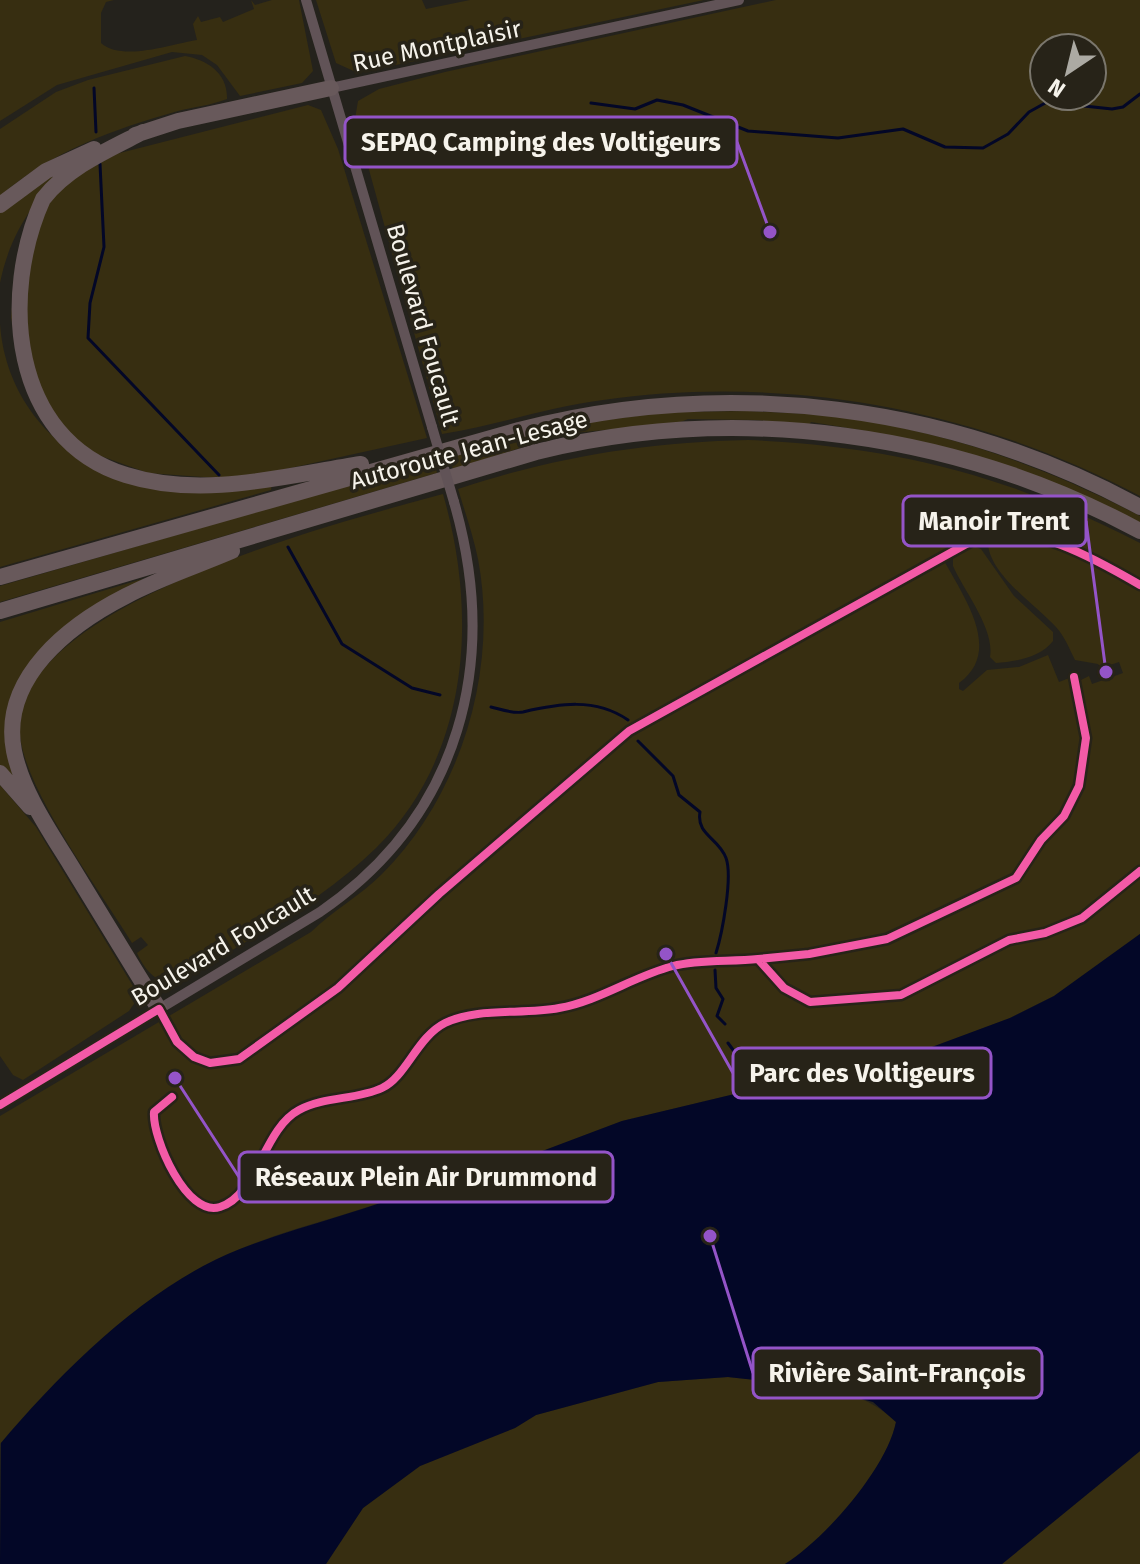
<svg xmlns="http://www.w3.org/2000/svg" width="1140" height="1564" font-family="'Fira Sans',sans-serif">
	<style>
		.green { fill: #372e11; fill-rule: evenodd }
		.water { fill: #030727 }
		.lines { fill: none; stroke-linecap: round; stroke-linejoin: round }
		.stream { stroke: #030727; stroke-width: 3 }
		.minor { stroke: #615357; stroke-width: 10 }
		.highway { stroke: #68595b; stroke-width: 16 }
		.minor-bridge { stroke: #615357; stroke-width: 10 }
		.cycleway-casing { stroke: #272318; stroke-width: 13 }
		.cycleway { stroke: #f35aa7; stroke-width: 8 }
		.labels { text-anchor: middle; stroke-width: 7; stroke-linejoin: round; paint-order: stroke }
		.street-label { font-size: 24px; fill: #f6f3eb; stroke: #272318 }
		.leader { fill: none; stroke: #9454c8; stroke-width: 3 }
		.callout-dot { fill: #9454c8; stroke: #272318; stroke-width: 3 }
		.callout { fill: #272318; stroke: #9454c8; stroke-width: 3 }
		.callout-label { font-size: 26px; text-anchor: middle; font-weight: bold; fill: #f6f3eb }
	</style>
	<rect width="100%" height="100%" fill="#24221c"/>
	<path class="green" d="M0,0H114L106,2L101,13V43C122,62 172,44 197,40L193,24L198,16L201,22L220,17L223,22L254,9L251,0L255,5L272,0H299L313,71L302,83L240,96L217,65L202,55L172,52L57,85L0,121Z
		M316,0H422L426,9L470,0H704L358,73L336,63Z
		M776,0H1140V496C977,409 786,374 603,400C549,407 497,425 442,434L355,119L358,101L379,89L445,72ZM1044,48H1092V96H1044Z
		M185,56C207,60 228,73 227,99C212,105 194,107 178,111C114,129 52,151 0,196V129L56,92L88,80Z
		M308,105L321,110L338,149L427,438L263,474L217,478L148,473L87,451L65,433L20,368L11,317L16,268L52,196L74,177L116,154Z
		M70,163C35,199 10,233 0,283V211Z
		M0,324C5,394 49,447 111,476L272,484L271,490L0,567Z
		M749,411C781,413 814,413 846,418C949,432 1048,468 1140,516V523C1035,468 926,439 811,422L809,425L756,420L688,419L678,423L573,433L567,438L565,434L453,469L449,457L568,425L666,412Z
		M748,440C894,446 1010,476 1140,543V580C1100,557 1031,519 984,530C969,533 954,546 940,553C959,591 1006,649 959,683V689L963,691L987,670L1019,667L1048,655L1059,682L1072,677L1081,716V767L1084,768L1089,746L1079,681L1089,676L1092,684L1123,673L1119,662L1101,668L1098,664L1075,660C1069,648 1065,637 1056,627C1036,605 986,572 988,540C1027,524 1105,571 1140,590V934L1054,996L1010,1018L932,1047L622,1121L452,1185L425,1186C365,1212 300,1224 240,1249C148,1285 63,1370 0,1444V1116L311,932C332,911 360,896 382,874C461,795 499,670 478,559C473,535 465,512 458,489C554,457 648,442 748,440Z
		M434,460L437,473L0,602V586Z
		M443,494C478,615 470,755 376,848C321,902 249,939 184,979C162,990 146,973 137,953L148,945L141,937L132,943C101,892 26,792 20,736C5,605 346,521 443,494Z
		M971,545L981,549L1014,596L1053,632V641C1041,657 1015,662 996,663L990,657C995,629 964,591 953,566V556Z
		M142,579L13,692L5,726L21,787L0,767V622Z
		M0,785L36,827L136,991V1001L129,1011L23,1080L13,1075L0,1056Z
		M728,1377C782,1383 856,1381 896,1422C887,1469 825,1539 785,1564H326L363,1508L420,1466L515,1428L536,1415L658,1382Z
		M1140,1451V1564H1002Z"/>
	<path class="water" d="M1140,934V1451L1002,1564H785C825,1539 887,1468 896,1422L873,1402L817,1387L728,1377L658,1382L536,1415L515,1428L420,1466L363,1508L326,1564H0L1,1443C64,1369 148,1285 240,1249C301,1225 365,1212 425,1186L452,1185L622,1121L932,1047L1010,1018L1054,996Z"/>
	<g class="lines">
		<path class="stream" d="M94,88L96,132
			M591,103L635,109L657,100L683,105L748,131L838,138L903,129L945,147L983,148L1008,134L1029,112L1047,102L1112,109L1123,107L1140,94
			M100,164L104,247L90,303L88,338L219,475
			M288,547L342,644L412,688L440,695
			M491,707C500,709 513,714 523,712C558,704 595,697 628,720
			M638,741L673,776L679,795L700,812C696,835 719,838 726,858C733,877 722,934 716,953
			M715,970L716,988L723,999L717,1016L725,1024
			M728,1043L753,1077V1091"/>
		<path class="minor" d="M306,0L432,427
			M331,88L739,0
			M0,1105L320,912C461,815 500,661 454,502"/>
		<path class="highway" d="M143,132C108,150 68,167 43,199C0,294 10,439 126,475C202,499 284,476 361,464
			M135,135L178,121L331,88
			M0,205L46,171L94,149
			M0,577L519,430C729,376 950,404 1140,507
			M0,611L536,452C738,402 957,432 1140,531
			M0,773L30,807
			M159,1009C129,961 100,913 70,864C49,830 22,791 14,751C0,678 69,625 126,596C160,578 197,566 232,551"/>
		<path class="minor-bridge" d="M432,427L454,502"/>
		<g class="cycleway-casing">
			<path id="cycleway" d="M758,959L809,954L887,939L1016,878L1041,840L1064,816L1079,786L1086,738L1074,677
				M172,1097L154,1112C152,1138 187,1218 220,1207C258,1195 263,1129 299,1110C324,1096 357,1100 382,1088C406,1077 417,1037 445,1023C477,1007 523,1015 559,1008C599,1001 634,976 673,966C699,959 731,962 758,959L784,988L810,1002L901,995L1009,940L1045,933L1082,918L1140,871
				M0,1105L159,1009L177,1042L194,1057L210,1063L239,1059L338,988L439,894L629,731L979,537C1026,519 1099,561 1140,585"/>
		</g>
		<use href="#cycleway" class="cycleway"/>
	</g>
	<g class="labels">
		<g class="street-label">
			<text transform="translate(437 46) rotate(-12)" y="8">Rue Montplaisir</text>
			<text transform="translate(423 325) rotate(74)" y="8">Boulevard Foucault</text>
			<text transform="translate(469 450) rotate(-15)" y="8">Autoroute Jean-Lesage</text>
			<text transform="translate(223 946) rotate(-31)" y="8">Boulevard Foucault</text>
		</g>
	</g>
	<path class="leader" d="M770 232L737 142M1106 672L1086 521M666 954L733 1073M175 1078L239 1177M710 1236L753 1373"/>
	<g class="callout-dot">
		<circle cx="770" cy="232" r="8"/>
		<circle cx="1106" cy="672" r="8"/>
		<circle cx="666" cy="954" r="8"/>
		<circle cx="175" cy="1078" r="8"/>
		<circle cx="710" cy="1236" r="8"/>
	</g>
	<g class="callout">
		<rect x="345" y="117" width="392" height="50" rx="8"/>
		<rect x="903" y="496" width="183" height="50" rx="8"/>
		<rect x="733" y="1048" width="258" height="50" rx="8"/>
		<rect x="239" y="1152" width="374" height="50" rx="8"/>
		<rect x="753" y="1348" width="289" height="50" rx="8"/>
	</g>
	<g class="callout-label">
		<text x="541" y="151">SEPAQ Camping des Voltigeurs</text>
		<text x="994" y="530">Manoir Trent</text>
		<text x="862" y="1082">Parc des Voltigeurs</text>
		<text x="426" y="1186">Réseaux Plein Air Drummond</text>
		<text x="897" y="1382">Rivière Saint-François</text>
	</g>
	<g transform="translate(1068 72) rotate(215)"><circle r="38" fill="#272318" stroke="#7a766c" stroke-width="2"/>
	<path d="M0-6L14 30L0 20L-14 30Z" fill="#acaaa3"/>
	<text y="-12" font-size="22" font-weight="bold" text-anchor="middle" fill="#f6f3eb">N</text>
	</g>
</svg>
